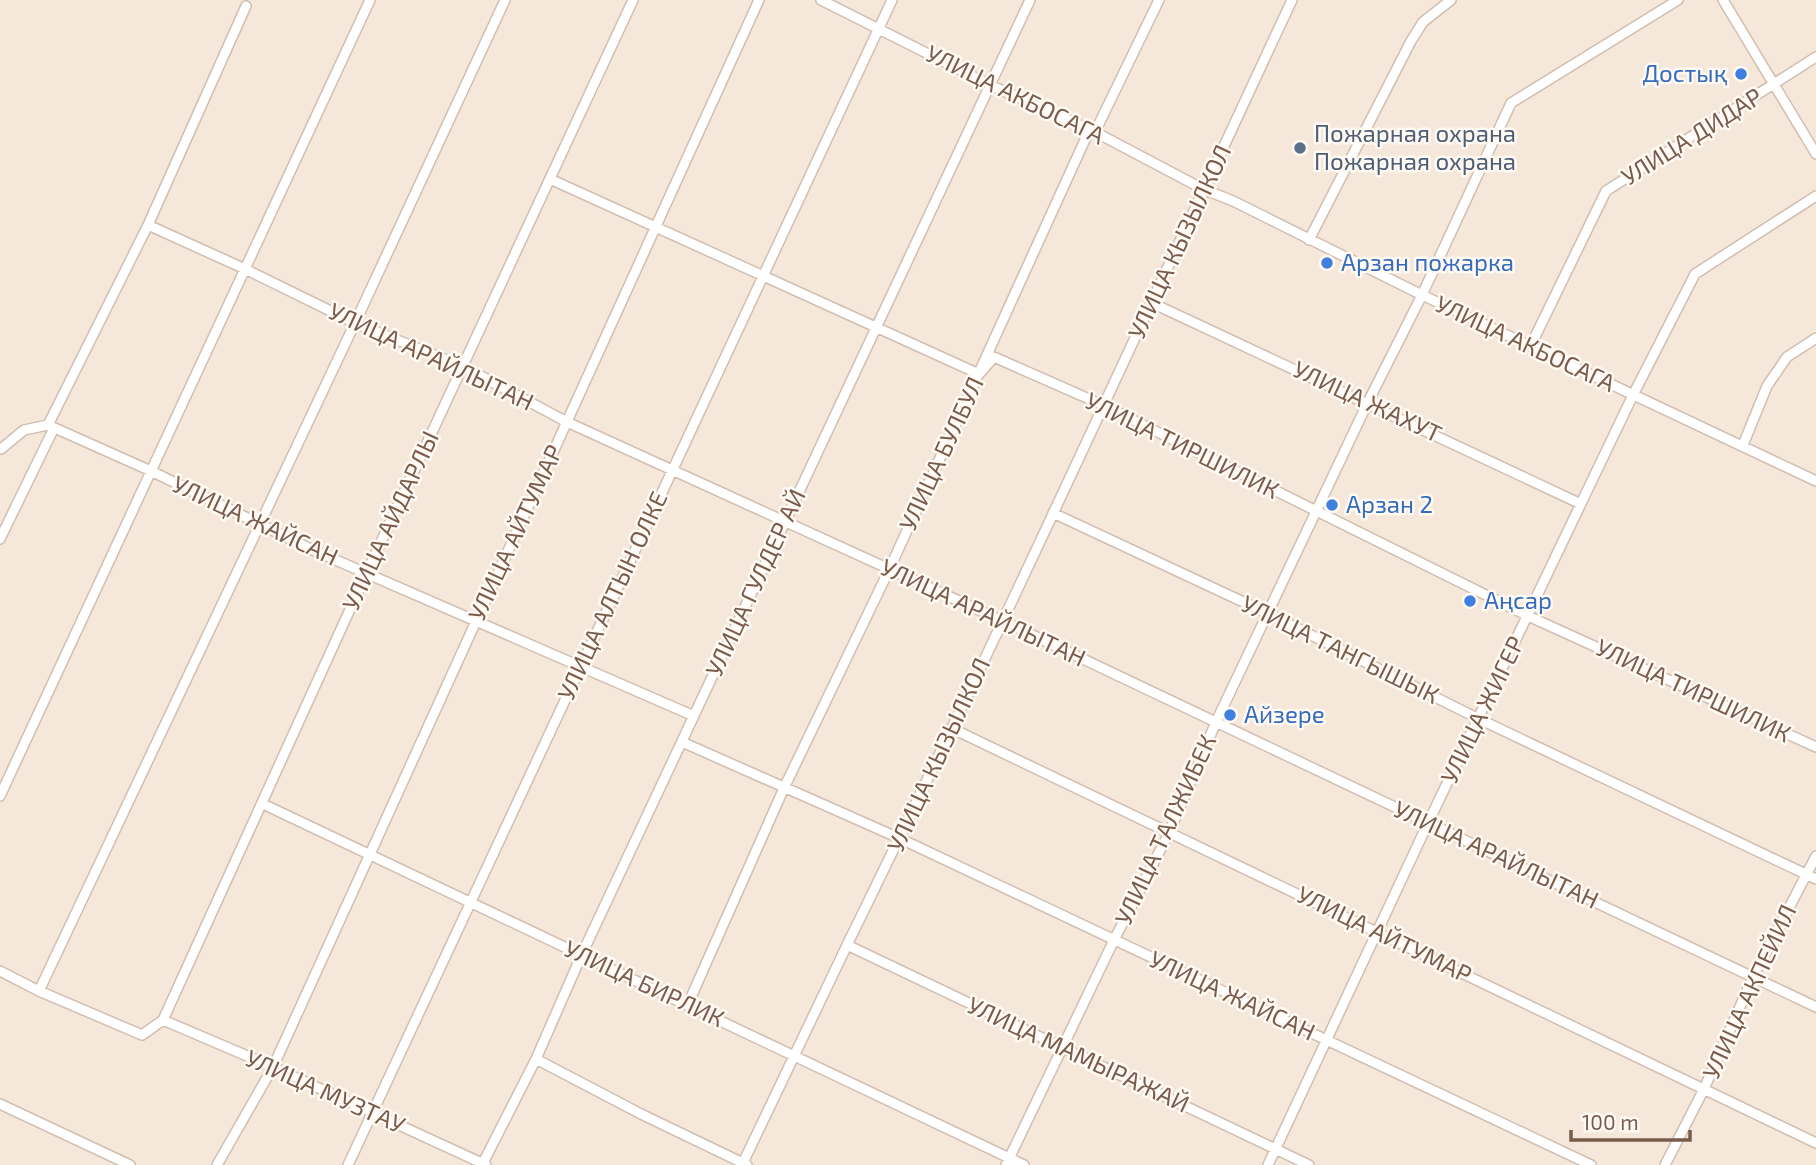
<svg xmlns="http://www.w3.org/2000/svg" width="1816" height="1165" font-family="'Exo 2',sans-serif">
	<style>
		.residential { fill: #f5e8da }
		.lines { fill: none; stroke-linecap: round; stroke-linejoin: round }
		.minor-casing { stroke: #d1beb0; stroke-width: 12 }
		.minor { stroke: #fff; stroke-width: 9 }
		.shop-dot { fill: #3f7fe0; stroke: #fffaf3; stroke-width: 2.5 }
		.service-dot { fill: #5c6f8a; stroke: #fffaf3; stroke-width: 2.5 }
		.labels { text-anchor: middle; stroke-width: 5; stroke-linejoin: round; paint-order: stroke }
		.shop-label { font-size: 24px; fill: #366cbe; stroke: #fffaf3; text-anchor: start }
		.street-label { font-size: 24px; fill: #7a5c4d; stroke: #fffaf3 }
		.service-label { font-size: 24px; fill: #4e5e75; stroke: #fffaf3; text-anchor: start }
	</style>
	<rect width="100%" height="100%" fill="#fdf6ec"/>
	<path class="residential" d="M0,0H1816V1165H0Z"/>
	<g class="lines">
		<g class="minor-casing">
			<path id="minor" d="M821,0L990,85L1095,132L1203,189L1233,201L1422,295L1816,481
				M1723,0L1816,154
				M1095,132L1159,0
				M550,179L979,374L994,357L1105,406L1528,616L1816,747
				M148,225L245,269L355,323L464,367L567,422L1003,621L1816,1007
				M1309,240L1411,41L1423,22L1451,0
				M1152,303L1581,504
				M1531,345L1606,191L1816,57
				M48,425L151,471L315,551L694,716
				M1743,445L1767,386L1787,357L1816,338
				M1,449L24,430L48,425L148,225L246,6
				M1053,513L1269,614L1479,719L1816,879
				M0,539L54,428
				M951,728L1816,1143
				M682,742L901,839L1591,1165
				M0,796L370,0
				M263,804L1024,1165
				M847,945L1309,1165
				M0,971L39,991L142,1035L163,1020L367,572L633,0
				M39,991L355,323L505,0
				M688,1004L784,788L889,570L1089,131
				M163,1020L273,1067L486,1165
				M536,1059L641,1114L747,1165
				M0,1104L130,1165
				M217,1165L273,1067L759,0
				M348,1165L892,0
				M482,1165L536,1059L582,954L1030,0
				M742,1165C778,1091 812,1017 848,943C1001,631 1145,315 1292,0
				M1006,1165L1114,940L1169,833L1216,722L1368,402L1422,295L1511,103L1678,0
				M1268,1165L1428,823L1633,395L1695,274L1816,196
				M1665,1165L1704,1089L1753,977L1816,856"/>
		</g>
		<use href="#minor" class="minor"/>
	</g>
	<g class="shop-dot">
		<circle cx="1741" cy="74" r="7"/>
		<circle cx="1327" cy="263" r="7"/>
		<circle cx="1332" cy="505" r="7"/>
		<circle cx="1470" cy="601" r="7"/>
		<circle cx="1230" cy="715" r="7"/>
	</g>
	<circle class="service-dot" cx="1300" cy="148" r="7"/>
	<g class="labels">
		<g class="shop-label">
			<text x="1727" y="82" text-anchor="end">Достық</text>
			<text x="1341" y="271">Арзан пожарка</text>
			<text x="1346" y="513">Арзан 2</text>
			<text x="1484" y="609">Аңсар</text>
			<text x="1244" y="723">Айзере</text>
		</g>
		<g class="street-label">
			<text transform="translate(1015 95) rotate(26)" y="8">УЛИЦА АКБОСАГА</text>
			<text transform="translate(1692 137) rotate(-32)" y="8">УЛИЦА ДИДАР</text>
			<text transform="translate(1180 242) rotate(-65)" y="8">УЛИЦА КЫЗЫЛКОЛ</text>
			<text transform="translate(1525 344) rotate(25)" y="8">УЛИЦА АКБОСАГА</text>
			<text transform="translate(431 357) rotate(25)" y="8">УЛИЦА АРАЙЛЫТАН</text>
			<text transform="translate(1367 402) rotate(25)" y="8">УЛИЦА ЖАХУТ</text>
			<text transform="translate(1182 446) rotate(26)" y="8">УЛИЦА ТИРШИЛИК</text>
			<text transform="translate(942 454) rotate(-65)" y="8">УЛИЦА БУЛБУЛ</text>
			<text transform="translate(255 521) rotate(25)" y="8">УЛИЦА ЖАЙСАН</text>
			<text transform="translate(391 521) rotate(-65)" y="8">УЛИЦА АЙДАРЛЫ</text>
			<text transform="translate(516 533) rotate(-65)" y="8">УЛИЦА АЙТУМАР</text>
			<text transform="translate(756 583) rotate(-65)" y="8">УЛИЦА ГУЛДЕР АЙ</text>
			<text transform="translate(613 596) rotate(-65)" y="8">УЛИЦА АЛТЫН ОЛКЕ</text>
			<text transform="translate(983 613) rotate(25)" y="8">УЛИЦА АРАЙЛЫТАН</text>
			<text transform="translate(1340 650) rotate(26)" y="8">УЛИЦА ТАНГЫШЫК</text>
			<text transform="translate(1693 691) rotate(25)" y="8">УЛИЦА ТИРШИЛИК</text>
			<text transform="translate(1483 710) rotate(-64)" y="8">УЛИЦА ЖИГЕР</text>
			<text transform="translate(939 755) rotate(-65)" y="8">УЛИЦА КЫЗЫЛКОЛ</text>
			<text transform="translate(1166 830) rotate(-65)" y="8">УЛИЦА ТАЛЖИБЕК</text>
			<text transform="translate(1496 855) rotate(25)" y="8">УЛИЦА АРАЙЛЫТАН</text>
			<text transform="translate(1384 935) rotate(26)" y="8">УЛИЦА АЙТУМАР</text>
			<text transform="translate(644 984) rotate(25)" y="8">УЛИЦА БИРЛИК</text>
			<text transform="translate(1750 992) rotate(-65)" y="8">УЛИЦА АКПЕЙИЛ</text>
			<text transform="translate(1232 996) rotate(25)" y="8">УЛИЦА ЖАЙСАН</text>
			<text transform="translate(1078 1055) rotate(25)" y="8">УЛИЦА МАМЫРАЖАЙ</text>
			<text transform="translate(325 1092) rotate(24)" y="8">УЛИЦА МУЗТАУ</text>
		</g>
		<g class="service-label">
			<text x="1314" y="142">Пожарная охрана<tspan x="1314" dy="28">Пожарная охрана</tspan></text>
		</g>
	</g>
	<path d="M1571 1130v10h119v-10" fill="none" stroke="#7a5c4d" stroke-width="3.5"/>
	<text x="1582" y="1130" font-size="21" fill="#7a5c4d" stroke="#fffaf3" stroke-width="5" paint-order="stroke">100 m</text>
</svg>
